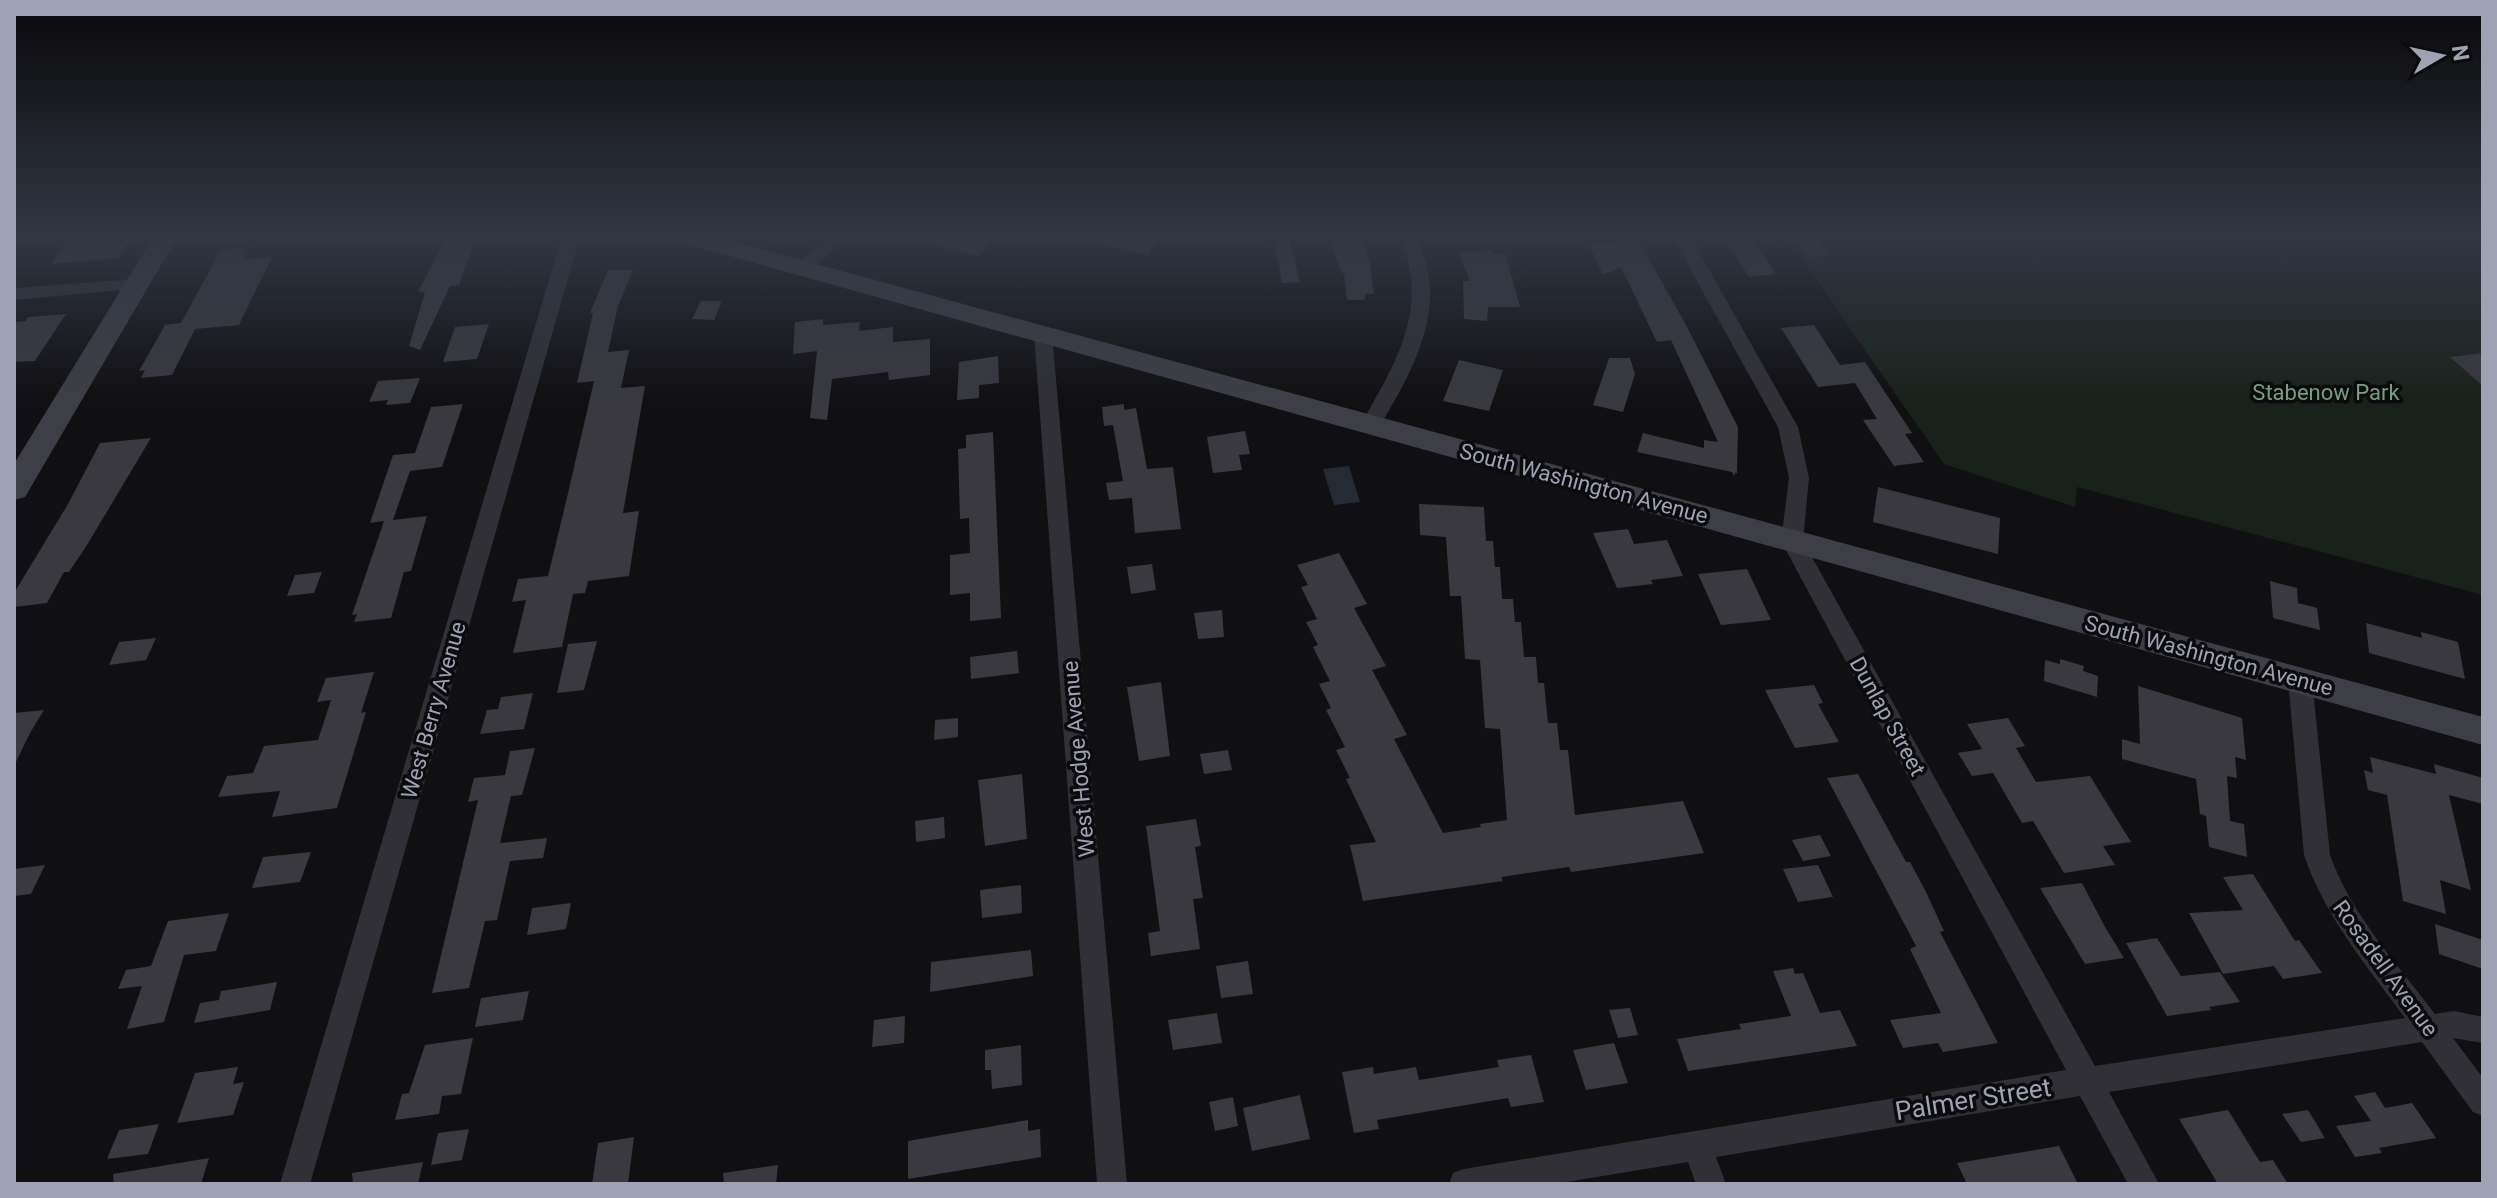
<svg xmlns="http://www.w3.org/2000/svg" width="2497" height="1198" font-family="Roboto,sans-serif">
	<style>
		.green { fill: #19211b }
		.water { fill: #252b35 }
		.building { fill: #39393f }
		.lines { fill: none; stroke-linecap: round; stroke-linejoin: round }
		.street { fill: #303036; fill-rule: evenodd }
		.secondary { fill: #3e3f46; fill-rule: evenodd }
		.labels { text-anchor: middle; stroke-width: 7; stroke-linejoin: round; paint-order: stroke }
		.park-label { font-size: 22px; fill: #74a07e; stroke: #0b0a0c }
		.street-label { font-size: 22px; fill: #9fa2b3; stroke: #0b0a0c }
		.near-street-label { font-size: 26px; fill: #9fa2b3; stroke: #0b0a0c }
	</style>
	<rect width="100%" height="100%" fill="#100f11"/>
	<path class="green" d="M1786,236H2483V595L2077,487L2075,507L1944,464Z"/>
	<path class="water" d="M1349,466L1360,502L1334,505L1323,469Z"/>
	<path class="building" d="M70,236H132L118,258L51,264Z
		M447,236H476L459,285L450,286L420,350L409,346L425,292H418Z
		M927,236H995L979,256L926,243Z
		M1098,236H1162L1148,255L1097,243Z
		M1274,236H1288L1300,282L1282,283Z
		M1723,236H1751L1776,274L1749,277Z
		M1794,236H1815L1829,255L1808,257Z
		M1362,240L1370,263L1374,294H1365V300H1347L1344,273H1342L1331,242Z
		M1638,240L1685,323L1738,427L1737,473H1735L1734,477L1732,472L1637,452L1643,433L1704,448V440L1718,442L1671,340L1657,342L1621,267L1603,275L1589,244Z
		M244,248L241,254L247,253L244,259L272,257L239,325L195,329L172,375L141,378L145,370L139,371L165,325L181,323L221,250Z
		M1492,250L1494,254L1505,253L1520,307H1488L1487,321L1464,319L1463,281H1470L1459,253Z
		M608,270H633L618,306L608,352L629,350L621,388L645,386L623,513L639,511L629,576L588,581L585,593L573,594L562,647L513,653L526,600L512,602L518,579L548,576L565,506L594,381L577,383L593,313H590Z
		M701,301H722L714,320L692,319Z
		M66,314L35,361L14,362V322L26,321L28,317Z
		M823,319V325L860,322L859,331L893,327V342L930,339V375L889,380L888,372L832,379L827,420L810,418L817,351L793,354L795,322Z
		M489,324L477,359L443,362L455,327Z
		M1814,325L1840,365L1865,362L1912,433L1905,434L1924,462L1894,466L1863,420L1877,419L1855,383L1818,387L1781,328Z
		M2483,353V386L2450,357Z
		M998,356L999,383L979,385V398L957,400L959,362Z
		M1609,358H1630L1635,374L1623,412L1593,405Z
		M1459,360L1503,370L1489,411L1443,401Z
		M420,378L410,403L386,405L388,400L369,402L378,381Z
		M463,404L442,467L410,471L393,520L427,516L411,571L404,572L391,618L354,622L357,614L352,615L384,521L370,523L393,455L415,453L431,407Z
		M1124,404V410L1136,408L1147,469L1173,467L1181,529L1135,533L1132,498L1109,500L1106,483L1123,481L1113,425L1104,426L1102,407Z
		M1245,431L1250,454L1239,455L1242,470L1213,473L1207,437Z
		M993,432L1001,618L970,621V593L950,595V555L970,553L969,518L960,519L958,449L966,448V435Z
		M151,438L87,545L69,572H64L47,603L14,607V593L68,504L100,443Z
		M1878,487L2000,518L1998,554L1873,522Z
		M1419,504L1484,507L1486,541H1493L1495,567H1500L1502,599H1513L1515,622H1521L1524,657H1536L1538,683H1544L1548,723H1557L1560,750H1568L1575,815L1683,801L1704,853L1571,872L1569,867L1501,877L1503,881L1363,901L1350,845L1376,842L1346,779L1350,778L1336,750L1345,747L1326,710L1331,708L1319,684L1330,681L1313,647L1318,645L1306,622L1317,619L1301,587L1308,585L1297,565L1339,553L1367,604L1354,608L1386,666L1372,670L1407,735L1394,739L1443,833L1481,827L1480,824L1507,820L1500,729L1485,728L1480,660L1465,659L1461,596H1450L1446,537L1420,535Z
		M1628,529L1634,544L1667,540L1683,576L1651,580L1653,584L1617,588L1593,533Z
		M1152,564L1156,590L1131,594L1127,567Z
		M1747,569L1771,620L1721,625L1698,574Z
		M322,572L314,593L287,596L295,575Z
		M2270,581L2297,588L2298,603L2317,608L2320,630L2273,618Z
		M1222,610L1224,637L1198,639L1194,613Z
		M2366,623L2422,638L2421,632L2458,642L2465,679L2369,653Z
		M156,638L146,660L109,665L119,642Z
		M597,641L584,690L557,693L568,644Z
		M1017,651L1019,673L971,679L970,657Z
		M2060,659L2084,666L2083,671L2098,676L2097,697L2044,681L2045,660L2060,664Z
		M374,672L361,713L366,712L337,808L272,817L280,791L218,797L227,776L253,773L264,746L318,740L331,700L317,702L326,678Z
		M1161,682L1170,756L1139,761L1127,687Z
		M1814,685L1823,703L1818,704L1839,742L1795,748L1765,690Z
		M2138,686L2242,718L2246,760L2235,757L2237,778L2227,776L2230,821L2244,824L2247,857L2209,847L2206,816L2200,814L2196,779L2122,759V739L2140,744Z
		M533,693L524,729L480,734L487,710L498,709L501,697Z
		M44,710L30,733L14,766V713Z
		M958,718V737L934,740L935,720Z
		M2008,718L2025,746L2016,748L2036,782L2090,776L2131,842L2103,846L2115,865L2064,873L2033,821L2022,823L1993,773L1972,776L1958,753L1982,749L1967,724Z
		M535,748L522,795L511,796L500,843L547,838L543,858L510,861L497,920L485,921L469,988L432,993L478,800L468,802L474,778L505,775L510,751Z
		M1228,750L1232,770L1204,774L1200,754Z
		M2370,757L2436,774L2434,764L2483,778V804L2449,795L2471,890L2440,880L2446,914L2403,901L2387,795L2368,790L2364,770L2373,773Z
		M1022,774L1027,839L985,846L978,780Z
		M1858,774L1906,862H1910L1925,890L1944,931L1940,932L1998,1043L1943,1052L1938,1043L1903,1048L1890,1020L1941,1013L1910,949L1916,946L1827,778Z
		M944,817L945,838L916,842L915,821Z
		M1196,819L1201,846L1195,847L1203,898L1193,899L1200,949L1151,956L1148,933L1160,931L1146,826Z
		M1820,835L1831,856L1803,861L1792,840Z
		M311,852L300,882L252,888L263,857Z
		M45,865L31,894L14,896V869Z
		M1818,865L1833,897L1798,902L1783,869Z
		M2253,874L2295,941L2299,940L2322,973L2283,979L2274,966L2223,974L2189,913L2243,910L2223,877Z
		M2082,883L2105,927L2124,958L2085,964L2040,888Z
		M1021,885L1022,913L982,918L980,890Z
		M571,903L566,929L527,935L532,908Z
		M229,913L216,951L184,955L164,1022L127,1029L142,986L118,989L126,970L151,966L168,921Z
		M2435,924L2483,940V969L2439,954Z
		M2157,938L2181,976L2220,972L2240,1002L2209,1007L2211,1010L2167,1016L2126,943Z
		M1031,950L1033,976L930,992L931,962Z
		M1248,961L1253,994L1221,998L1216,966Z
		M1793,968L1795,974L1803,973L1820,1013L1840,1010L1857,1046L1688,1071L1677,1039L1741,1029L1739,1024L1791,1016L1773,971Z
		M277,982L270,1010L194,1023L200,1003L219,1000L221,991Z
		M529,991L523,1020L475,1027L481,998Z
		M1630,1008L1638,1035L1618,1038L1609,1010Z
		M1217,1013L1222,1043L1173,1050L1168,1020Z
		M905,1016L904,1043L872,1047L874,1020Z
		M473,1038L461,1094L442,1096L439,1114L395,1120L402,1094L409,1093L425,1045Z
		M1614,1043L1628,1083L1586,1090L1573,1050Z
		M1021,1045L1022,1085L992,1089L991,1070H985V1050Z
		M1531,1055L1544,1102L1511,1107L1508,1098L1377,1120L1379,1129L1354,1133L1342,1072L1373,1067L1374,1074L1416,1067L1419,1080L1499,1067L1497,1060Z
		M238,1067L233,1084L244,1082L233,1115L177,1123L195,1073Z
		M2375,1092L2385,1108L2412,1103L2436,1138L2379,1148L2382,1153L2355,1157L2336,1126L2371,1121L2354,1096Z
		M1300,1095L1310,1139L1252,1151L1243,1108Z
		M1233,1097L1238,1126L1215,1131L1209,1102Z
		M2228,1110L2260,1162L2273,1160L2288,1184H2218L2179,1119Z
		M2308,1110L2325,1138L2301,1142L2282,1114Z
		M1028,1120V1131L1040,1129L1041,1157L908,1179V1141Z
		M159,1124L148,1154L107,1159L119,1130Z
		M469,1129L462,1160L431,1165L438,1133Z
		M634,1137L628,1184H592L598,1143Z
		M2059,1146L2077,1182L1967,1184L1957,1163Z
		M209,1158L201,1184H114L113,1174Z
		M423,1162L418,1184H353L352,1173Z
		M778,1165L776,1184H724L723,1173Z"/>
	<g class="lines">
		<path class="street" d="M562,236H580L310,1184H280Z
			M828,236H847L809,272H797L794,268L797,264Z
			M1399,236H1417C1421,250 1427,264 1429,278C1436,332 1405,384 1378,429L1371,431L1361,424C1386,379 1417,332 1411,278C1410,264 1404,250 1399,236Z
			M1672,236H1690L1798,427L1809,478L1803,541L2095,1066L2405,1018C2367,966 2325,917 2304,855L2288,680L2292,673L2300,671L2308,673L2312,680L2330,855C2351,914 2397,964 2435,1014L2454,1011L2483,1017V1043L2453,1038L2483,1078V1116L2473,1112L2422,1042L2109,1092L2159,1184H2128L2080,1096L1716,1157L1726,1184H1696L1688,1162L1554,1184H1449L1453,1173L1464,1169L2066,1070L1781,541L1789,478L1778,427Z
			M137,279L143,280L146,284L143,288L14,300V288Z
			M1043,328L1052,334L1127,1184H1097L1034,334Z"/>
		<path class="secondary" d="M154,236H178L25,497L14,500V464Z
			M673,236H713L2483,717V745L676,241Z"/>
	</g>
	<linearGradient id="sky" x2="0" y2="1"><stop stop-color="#090809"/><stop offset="0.58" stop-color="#313743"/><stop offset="1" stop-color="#313743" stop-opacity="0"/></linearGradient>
	<rect width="2497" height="404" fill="url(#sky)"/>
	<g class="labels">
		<g class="park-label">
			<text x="2326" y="400">Stabenow Park</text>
		</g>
		<g class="street-label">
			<text transform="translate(1584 483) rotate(15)" y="8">South Washington Avenue</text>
			<text transform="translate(2209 655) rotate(15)" y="8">South Washington Avenue</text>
			<text transform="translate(433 710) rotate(-74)" y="8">West Berry Avenue</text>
			<text transform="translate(1888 716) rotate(61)" y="8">Dunlap Street</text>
			<text transform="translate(1078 759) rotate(-95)" y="8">West Hodge Avenue</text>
			<text transform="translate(2386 968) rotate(54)" y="8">Rosadell Avenue</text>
		</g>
		<g class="near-street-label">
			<text transform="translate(1973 1099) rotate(-9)" y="9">Palmer Street</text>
		</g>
	</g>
	<rect width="2497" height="1198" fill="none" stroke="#9fa2b3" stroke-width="32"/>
	<g transform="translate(2441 56) rotate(81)" stroke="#0b0a0c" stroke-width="6" paint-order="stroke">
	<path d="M0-6L14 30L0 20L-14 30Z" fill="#9fa2b3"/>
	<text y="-12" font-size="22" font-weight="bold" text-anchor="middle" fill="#9fa2b3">N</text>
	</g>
</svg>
